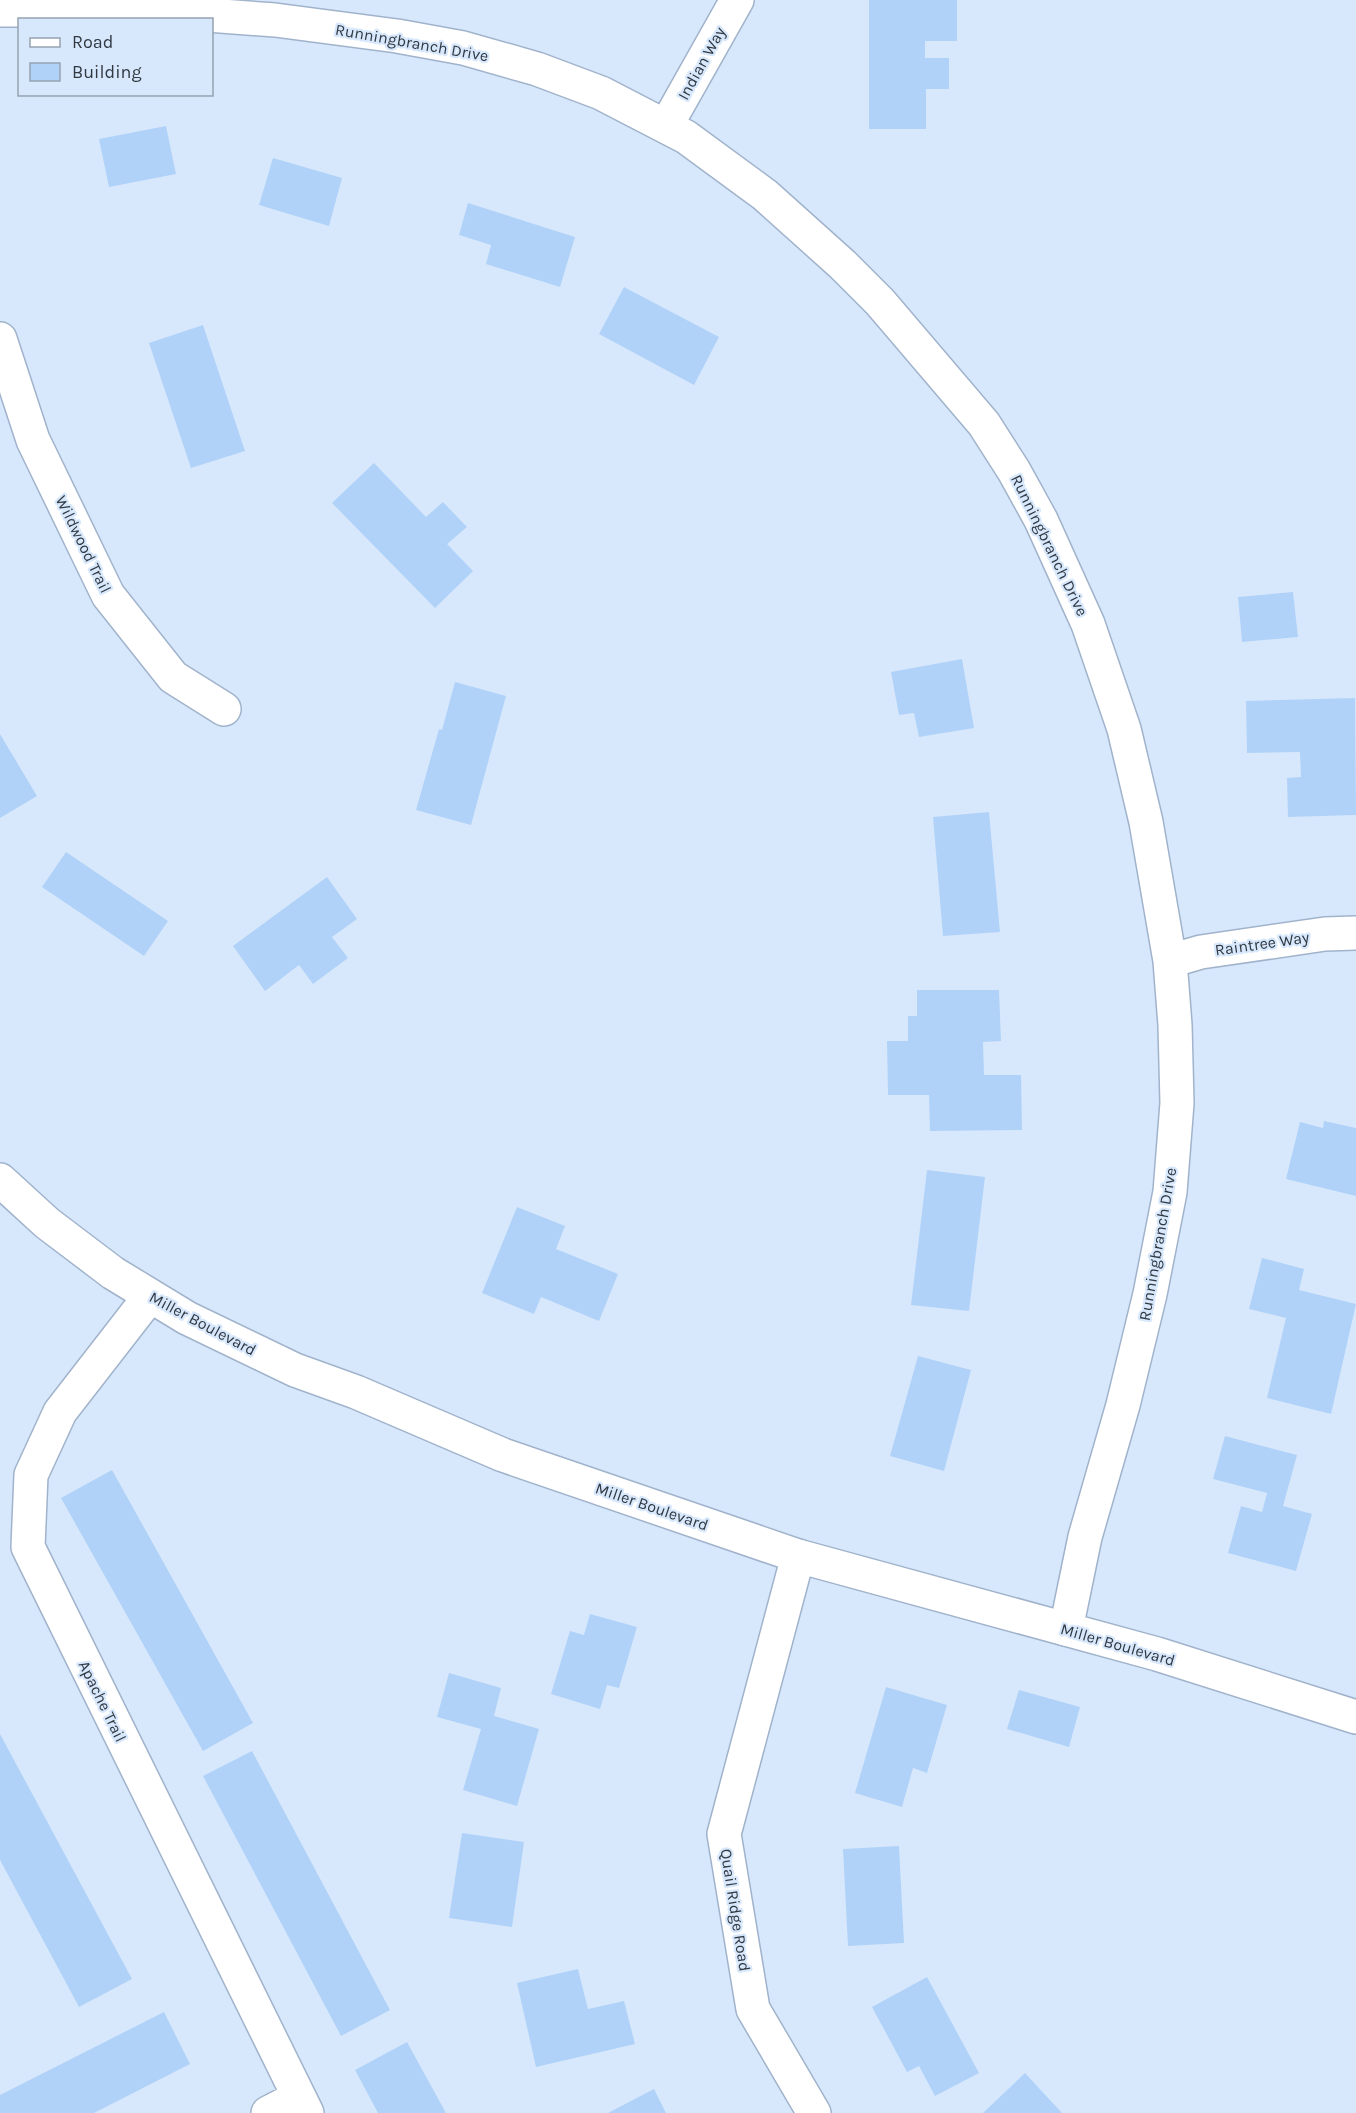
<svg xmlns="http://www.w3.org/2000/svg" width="1356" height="2113" font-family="Karla,sans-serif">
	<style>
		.building { fill: #b0d2f8 }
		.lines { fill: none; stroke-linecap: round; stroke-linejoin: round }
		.minor-casing { stroke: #a0b3cb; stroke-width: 36 }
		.tertiary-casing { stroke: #a0b3cb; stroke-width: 36 }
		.minor { stroke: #fff; stroke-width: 33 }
		.tertiary { stroke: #fff; stroke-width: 33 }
		.labels { text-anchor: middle; stroke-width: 4.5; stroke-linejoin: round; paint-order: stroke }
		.street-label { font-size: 16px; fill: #303841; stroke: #d8e8fc }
	</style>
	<rect width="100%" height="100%" fill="#d8e8fc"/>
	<path class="building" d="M869,0H957V41H925V58H949V89H926V129H869Z
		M166,126L176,174L109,187L99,139Z
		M273,158L342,178L329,226L259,205Z
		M468,203L575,237L560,287L486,264L491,245L459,235Z
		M624,287L719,337L694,385L599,334Z
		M203,325L245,451L191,468L149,343Z
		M374,463L426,517L443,502L467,527L447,544L473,571L435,608L332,503Z
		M1293,592L1298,637L1242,642L1238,597Z
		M962,659L974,728L919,737L914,713L899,715L891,672Z
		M455,682L506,696L471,825L416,810L439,729L442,730Z
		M1355,698L1356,815L1288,817L1287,778L1301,777L1300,752L1247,753L1246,701Z
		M0,734L37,796L0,818Z
		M989,812L1000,932L943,936L933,817Z
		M66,852L168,921L144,956L42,887Z
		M327,877L357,919L332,937L348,958L313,984L299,965L265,991L233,946Z
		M917,990H999L1001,1041L983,1042L984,1075H1021L1022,1130L930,1131L929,1095H888L887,1041H908V1016H917Z
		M1324,1121L1356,1128V1196L1286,1179L1300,1122L1323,1128Z
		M927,1170L985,1177L969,1311L911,1305Z
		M517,1207L565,1226L556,1249L618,1274L599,1321L541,1297L534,1314L482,1293Z
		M1262,1258L1304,1269L1299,1290L1356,1304L1331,1414L1267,1398L1286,1318L1249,1309Z
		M918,1356L971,1370L944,1471L890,1456Z
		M1225,1436L1297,1455L1283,1506L1312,1514L1296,1571L1228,1553L1241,1506L1262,1512L1267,1493L1213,1479Z
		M112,1470L253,1723L203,1751L61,1498Z
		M590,1614L637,1627L619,1688L607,1685L600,1709L551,1694L570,1631L584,1635Z
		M449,1673L501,1688L494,1716L539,1729L517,1806L463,1790L481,1729L437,1717Z
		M886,1687L947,1705L927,1773L913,1768L902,1807L855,1793Z
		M1019,1690L1080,1707L1069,1747L1007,1729Z
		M0,1734L132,1979L79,2007L0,1860Z
		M252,1751L390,2010L341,2036L203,1776Z
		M462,1833L524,1842L512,1927L449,1918Z
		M899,1846L904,1943L848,1946L843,1849Z
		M578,1969L588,2009L624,2001L635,2044L536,2067L517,1983Z
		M927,1977L979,2073L935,2096L919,2066L907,2072L872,2007Z
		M164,2012L190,2064L94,2113H0V2095Z
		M407,2042L446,2113H378L355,2070Z
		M1025,2073L1062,2113H983Z
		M654,2089L666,2113H608Z"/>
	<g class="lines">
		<g class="minor-casing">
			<path id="minor" d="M0,10H131L181,13L275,20L397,36L463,48L537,69L601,93L686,137L765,195L843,265L880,302L984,424L1014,471L1041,520L1088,624L1124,729L1146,822L1170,961L1175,1025L1177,1103L1170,1192L1150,1294L1123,1405L1085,1537L1066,1629
				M666,126L737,0
				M0,339L33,440L108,595L173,677L224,709
				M1170,961L1201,952L1325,934L1356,933
				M150,1296L60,1412L31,1475L28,1547L307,2113
				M798,1556L724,1834L753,2009L814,2113
				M268,2113L299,2097"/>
		</g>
		<g class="tertiary-casing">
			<path id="tertiary" d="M0,1180L47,1223L113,1273L187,1318L295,1370L356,1392L503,1455L798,1556L1157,1654L1356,1717"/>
		</g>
		<use href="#minor" class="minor"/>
		<use href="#tertiary" class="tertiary"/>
	</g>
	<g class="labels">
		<g class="street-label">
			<text transform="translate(412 42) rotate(10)" y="6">Runningbranch Drive</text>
			<text transform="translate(701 63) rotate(-61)" y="6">Indian Way</text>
			<text transform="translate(84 544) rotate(64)" y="6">Wildwood Trail</text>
			<text transform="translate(1050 545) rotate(64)" y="6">Runningbranch Drive</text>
			<text transform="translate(1262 943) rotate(-8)" y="6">Raintree Way</text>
			<text transform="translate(1157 1244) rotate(-80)" y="6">Runningbranch Drive</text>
			<text transform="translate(203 1323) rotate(28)" y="6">Miller Boulevard</text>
			<text transform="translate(652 1506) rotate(19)" y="6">Miller Boulevard</text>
			<text transform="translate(1118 1644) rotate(16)" y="6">Miller Boulevard</text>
			<text transform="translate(103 1701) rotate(64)" y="6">Apache Trail</text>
			<text transform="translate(736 1910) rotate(81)" y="6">Quail Ridge Road</text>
		</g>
	</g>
	<rect x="18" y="18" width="195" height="78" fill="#d8e8fc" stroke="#95a2b1" stroke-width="1.5"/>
	<rect x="30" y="38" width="30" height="9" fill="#ffffff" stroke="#95a2b1" stroke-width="1.5"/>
	<text x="72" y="48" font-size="18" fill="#303841">Road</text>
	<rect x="30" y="63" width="30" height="18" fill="#b0d2f8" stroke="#95a2b1" stroke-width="1.5"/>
	<text x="72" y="78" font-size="18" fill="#303841">Building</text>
</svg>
